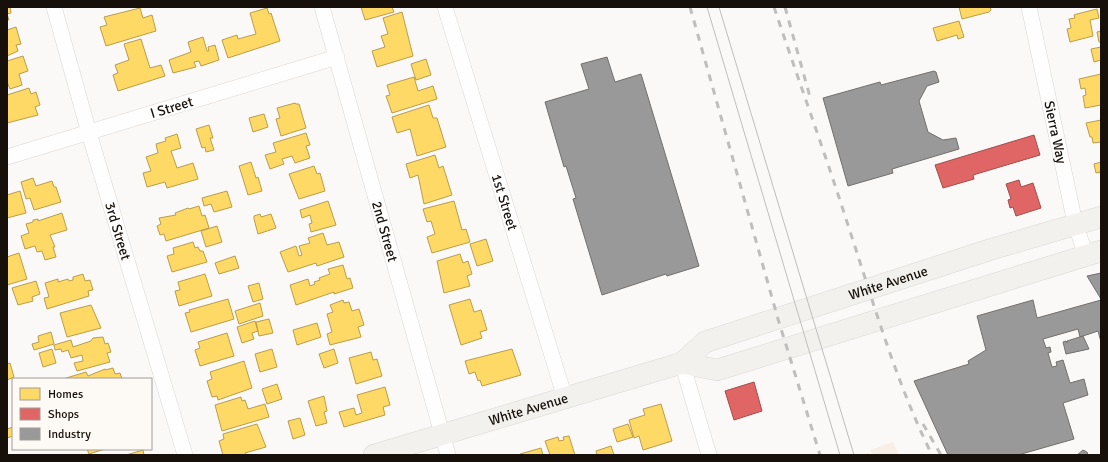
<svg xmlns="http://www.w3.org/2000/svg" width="1108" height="462" font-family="Signika,sans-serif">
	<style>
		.built { fill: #f8eee6 }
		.homes { fill: #ffd966; stroke: #b99d4a }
		.shops { fill: #e06666; stroke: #a44c4a }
		.industry { fill: #999; stroke: #72706e }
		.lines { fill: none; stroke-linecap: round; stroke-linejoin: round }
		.street-casing { stroke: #dbd6d2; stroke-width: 16 }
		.secondary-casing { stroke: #dbd6d2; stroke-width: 22 }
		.street { stroke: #fefefe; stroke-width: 15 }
		.secondary { stroke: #f2f1ee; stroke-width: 21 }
		.tram { stroke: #bfbebd; stroke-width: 1 }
		.rail { stroke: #bfbebd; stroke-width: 3; stroke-dasharray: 7 7; stroke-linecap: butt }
		.labels { text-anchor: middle; stroke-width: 4; stroke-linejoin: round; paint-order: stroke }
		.street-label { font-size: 14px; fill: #17100a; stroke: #fdf9f5 }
	</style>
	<rect width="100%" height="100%" fill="#fbf9f7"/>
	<path class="built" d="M893,442L899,455H872L870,450Z"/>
	<path class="homes" d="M7,7H10L11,13L7,14L9,20H7Z
		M361,7H392L394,12L365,20Z
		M959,7H990L991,10L989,12L962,19Z
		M140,8L143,18L152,15L156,31L106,46L100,27L107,25L104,17Z
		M267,8L269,14L271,13L280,41L228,58L222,40L237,35L238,39L256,34L250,13Z
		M1097,9L1099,18L1090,20L1093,36L1070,42L1067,29L1071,28L1069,19L1075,18L1074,15L1077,14Z
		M402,12L413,56L377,67L372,51L385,47L381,36L388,34L383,18Z
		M959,21L964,37L958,39L957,35L937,41L933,28Z
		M16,27L21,44L16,45L18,51L7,56V30Z
		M1101,31V42H1099L1097,32Z
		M203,37L207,51H209L208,47L215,45L219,60L201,66L199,61L194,62L196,67L173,73L169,60L191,52L188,42Z
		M141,39L150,68L161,65L165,76L118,91L113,75L118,73L115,65L129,60L124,44Z
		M1101,47V60L1094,62L1091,49Z
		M23,56L28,71L19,74L22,85L10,89L7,82V61Z
		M426,59L431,75L416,80L411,64Z
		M1101,74V105L1085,108L1083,96L1086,95L1085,88L1081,89L1079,79Z
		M414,77L418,91L433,86L437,99L392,113L386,96L390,95L387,85Z
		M29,88L31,94L36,92L40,105L35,107L38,115L7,123V95Z
		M295,103L296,104H299L306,128L281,136L276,119L280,118L277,108Z
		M429,105L433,118H437L446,147L417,156L410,129L397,133L392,117Z
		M264,114L268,127L253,132L249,118Z
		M1101,120V142L1093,143L1092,137H1090L1086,123Z
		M209,125L213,138H210L214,150L206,152L205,147L202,148L196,129Z
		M306,133L310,145L306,146L310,158L295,163L292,156L282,159L284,164L270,169L265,155L276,152L273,143Z
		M177,134L181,148L171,151L177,168L193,163L198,179L167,188L165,182L147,187L143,173L151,171L146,157L158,153L156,144L166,141L165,138Z
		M435,155L439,168L443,166L452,195L424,204L418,175L410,178L406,164Z
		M251,162L256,178L258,177L262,191L248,195L239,166Z
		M1101,162V178L1100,172L1096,173L1094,164Z
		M314,166L317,174L320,173L325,191L299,199L289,174Z
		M33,178L36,186L52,181L54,187H56L61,202L34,210L30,198L26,199L21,182Z
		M20,191L26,213L7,218V195Z
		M227,191L232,207L214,212L211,204L204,206L202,198Z
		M328,201L336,225L311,232L309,224L312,223L310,215L302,218L300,210Z
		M454,201L462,230L466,229L470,242L432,253L427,237L435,234L431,221L427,222L423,209Z
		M199,206L202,216L205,215L209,228L166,241L164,234L160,235L157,226L161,224L159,218L176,215L175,213L188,208L189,209Z
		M62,213L67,230L50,235L55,247H53L56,257L45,260L42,251L37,252L35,246L25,249L21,236L29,233L26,224L33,222V220L38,219V221Z
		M260,214L261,217L271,214L276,228L258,234L254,219V216Z
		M217,226L222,242L206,247L201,231Z
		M323,233L327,245L339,242L344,257L317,266L316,263L288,272L280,252L296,246L299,256L302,255L299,246L310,243L308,238Z
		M486,239L493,261L477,266L470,244Z
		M193,242L195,248L198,247L200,251H203L207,262L172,272L167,256L174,254L173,248Z
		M19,253L27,279L7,285V257Z
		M460,254L463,263L468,261L472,274L467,276L470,286L444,293L437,261Z
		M235,256L239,268L219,274L215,263Z
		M343,265L347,279L350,278L353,288L334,294V292L296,305L290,285L308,279L310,286L315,284L314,282L320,280L319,278L330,274L328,269Z
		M83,274L85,281L90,280L93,290L88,291L89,296L47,309L44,298L49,297L45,283L58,279V282L68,279L69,281L73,280V277Z
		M205,274L212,296L179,306L175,291L180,290L178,282Z
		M36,281L40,294L32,297L33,301L18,305L12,288Z
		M259,283L263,299L253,302L248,286Z
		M228,299L234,319L191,332L185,313L190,312L189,310Z
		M470,299L474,312L481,310L487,330L480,332L482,338L461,345L449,305Z
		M343,300L344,303L349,302L352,311L359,309L364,325L358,327L361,337L330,345L327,334L332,332L327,314L333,312L330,305Z
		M260,303L263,316L239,324L235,311Z
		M91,305L101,328L67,337L60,313Z
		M269,319L273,333L259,336L256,322Z
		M255,321L258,331L252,333L254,339L242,343L237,327Z
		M317,323L321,337L297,345L293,330Z
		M51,332L54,344L34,350L32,344L39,342L38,336Z
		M227,333L234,356L200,366L195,350L200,348L198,342Z
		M103,337L105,344L108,343L111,352L107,353L110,362L77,371L74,363L83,361L82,355L71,358L68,350L62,352L61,349L55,350L54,345L71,340L73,347L91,341L93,338Z
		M52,349L56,363L43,367L39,353Z
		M272,349L277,367L260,372L255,354Z
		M334,349L338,363L324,368L319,354Z
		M512,349L521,375L482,386L480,380L478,381L475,372L469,374L465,361Z
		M371,352L373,360L377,359L382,376L356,384L349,358Z
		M244,361L252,388L218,400L217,396L212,397L207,381L212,379L210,372Z
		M10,363L14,377L7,380V364Z
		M113,368L115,374L120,373L122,379H63L86,372L88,376L105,369V370Z
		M277,384L282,399L267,404L262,389Z
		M385,387L390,405L383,407L385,415L344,427L339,412L354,408L356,415L362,413L357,395Z
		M324,396L327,411L324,412L327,423L316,426L308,401Z
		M241,397L242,401L245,400L248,409L265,404L269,417L222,431L215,405Z
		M661,404L672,441L643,450L639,436L634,438L629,420L645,415L643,409Z
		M300,418L305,435L293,439L288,421Z
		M257,424L266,447L245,453L246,455H223L219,441L224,439L223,434Z
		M628,424L633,437L617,442L613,429Z
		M13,427V436L7,438V429Z
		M569,436L575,455H550L545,441L558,437L559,441L564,440L563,437Z
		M611,446L614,455H597L596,451Z
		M541,448L543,455H520V454Z
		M87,449H105L89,454Z
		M143,450L144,455H126Z"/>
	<path class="shops" d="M1034,135L1040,155L973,175L974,179L943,188L935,165Z
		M1019,180L1021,187L1033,183L1041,208L1016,216L1013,207L1010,208L1008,200L1011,199L1006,184Z
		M754,382L762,411L734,420L725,391Z"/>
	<path class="industry" d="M607,57L615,82L641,74L699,266L667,276L666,274L602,295L573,199L576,198L566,166L564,167L545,102L589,89L581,64Z
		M934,71L936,72L939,82L927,86L919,101L928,132L943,140L956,138L959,149L892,169L893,173L848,186L823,98L880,82L881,85Z
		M1101,273V299L1087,276Z
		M1033,300L1037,318L1101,300V342L1098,331L1080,337L1078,329L1043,339L1046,348L1050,347L1051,352L1048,353L1052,367L1057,366L1056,362L1063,360L1070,383L1084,379L1088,395L1063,403L1074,439L1018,455H948L914,381L969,364L968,361L986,350L977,316Z
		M1083,336L1089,349L1066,354L1063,342L1066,341L1067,343V341Z
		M1083,450L1087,452L1088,455H1077Z"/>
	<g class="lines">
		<g class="street-casing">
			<g id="street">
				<path id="s1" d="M54,7L89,133L185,455"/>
				<path id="s2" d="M322,7L448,455"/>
				<path id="s3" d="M445,7L565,398"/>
				<path id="s4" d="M1029,7L1075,223L1086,256"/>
				<path id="s5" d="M7,157L337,57"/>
				<path d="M682,363L709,455"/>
			</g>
		</g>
		<g class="secondary-casing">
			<g id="secondary">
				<path d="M682,363L717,370L1101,251"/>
				<path id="s6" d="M374,455L682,363L705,342L992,249L1101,217"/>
			</g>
		</g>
		<use href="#street" class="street"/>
		<use href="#secondary" class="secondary"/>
		<path class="tram" d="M707,7L840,455
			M719,7L854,455"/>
		<path class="rail" d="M690,7L778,319L820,455
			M774,7C798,79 824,150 847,222C873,301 895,380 932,455
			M785,7L810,97
			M923,424L941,455"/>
	</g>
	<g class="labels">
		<g class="street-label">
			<text dy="5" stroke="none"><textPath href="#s5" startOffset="172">I Street</textPath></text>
			<text dy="5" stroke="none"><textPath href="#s4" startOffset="128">Sierra Way</textPath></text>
			<text dy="5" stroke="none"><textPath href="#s3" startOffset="204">1st Street</textPath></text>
			<text dy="5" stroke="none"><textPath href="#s1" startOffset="233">3rd Street</textPath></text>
			<text dy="5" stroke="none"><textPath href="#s2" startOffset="233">2nd Street</textPath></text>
			<text dy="5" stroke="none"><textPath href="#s6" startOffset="545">White Avenue</textPath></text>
			<text dy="5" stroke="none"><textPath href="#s6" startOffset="161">White Avenue</textPath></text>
		</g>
	</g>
	<rect width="1108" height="462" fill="none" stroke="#17100a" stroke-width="16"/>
	<rect x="12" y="378" width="140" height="72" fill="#fdf9f5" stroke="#a19c97"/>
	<rect x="20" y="388" width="20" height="12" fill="#ffd966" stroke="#a19c97"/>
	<text x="48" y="398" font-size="12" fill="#17100a">Homes</text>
	<rect x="20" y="408" width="20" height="12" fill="#e06666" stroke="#a19c97"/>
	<text x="48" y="418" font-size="12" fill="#17100a">Shops</text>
	<rect x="20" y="428" width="20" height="12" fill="#999999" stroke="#a19c97"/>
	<text x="48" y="438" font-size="12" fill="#17100a">Industry</text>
</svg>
